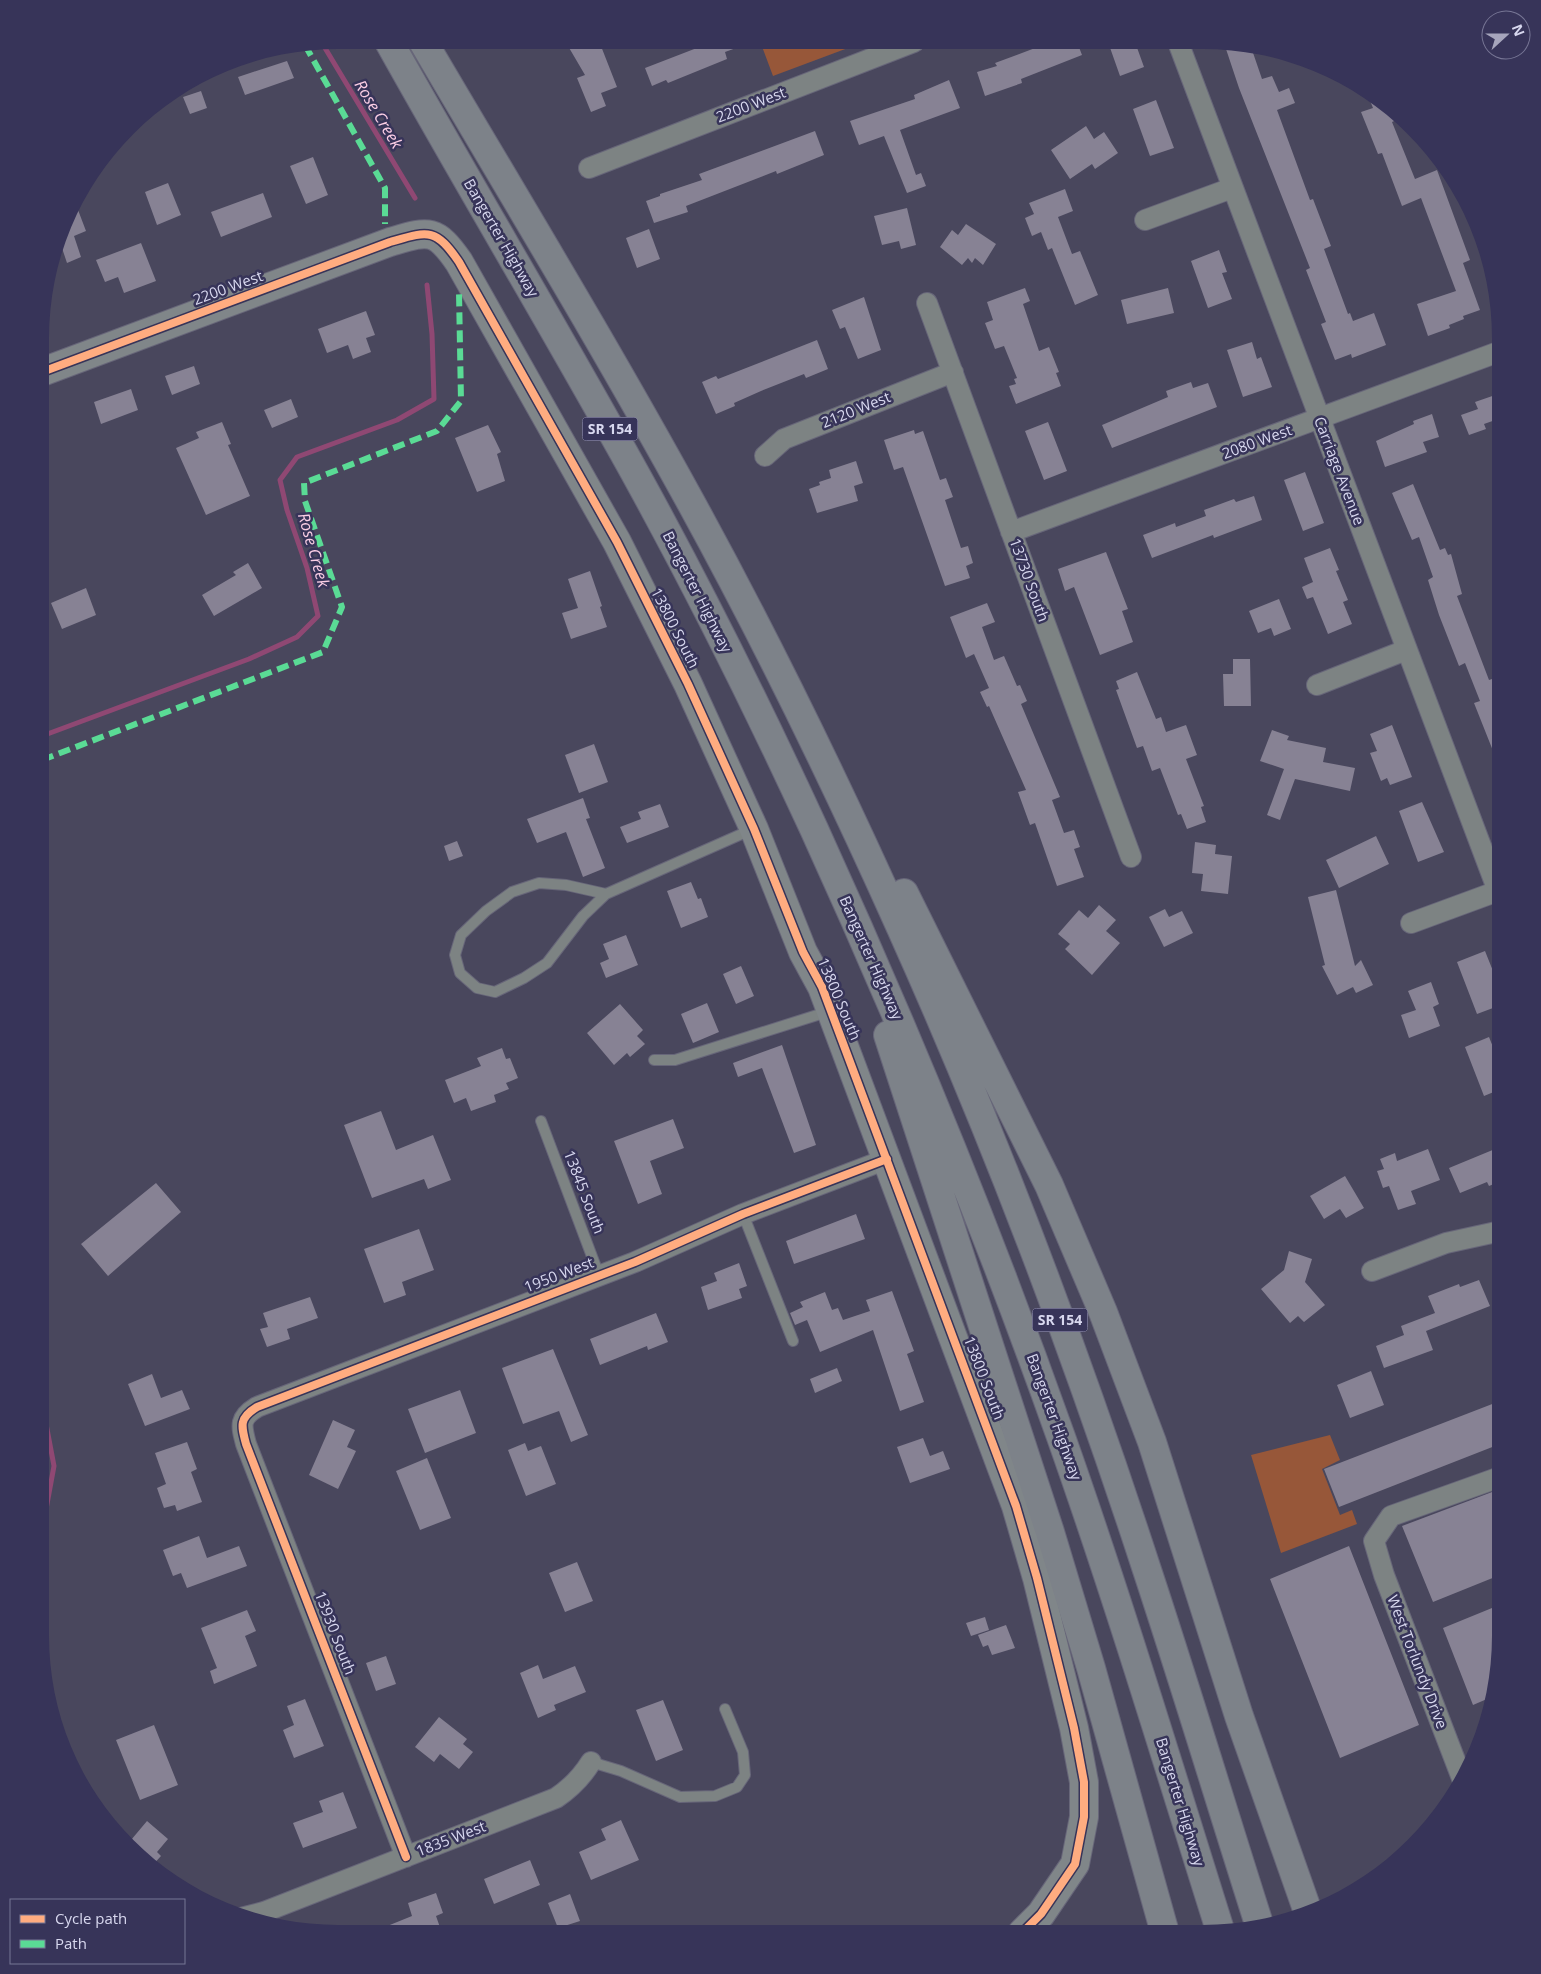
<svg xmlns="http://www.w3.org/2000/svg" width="1541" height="1974" font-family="'Open Sans',sans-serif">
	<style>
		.green { fill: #975739 }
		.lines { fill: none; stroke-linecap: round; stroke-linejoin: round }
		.stream { stroke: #8f4873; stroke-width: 5 }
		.building { fill: #878294 }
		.lane-casing { stroke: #676679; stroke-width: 12 }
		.street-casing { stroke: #676679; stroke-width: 22 }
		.secondary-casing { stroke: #676679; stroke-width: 30 }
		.highway-casing { stroke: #676679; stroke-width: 30 }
		.lane { stroke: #7d8383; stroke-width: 10 }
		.street { stroke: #7d8383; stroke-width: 20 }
		.secondary { stroke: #808689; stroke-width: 28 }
		.highway { stroke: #7d8289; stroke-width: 28 }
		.quiet { stroke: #5adb95; stroke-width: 6; stroke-dasharray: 12 6; stroke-linecap: butt }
		.cycleway-casing { stroke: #373459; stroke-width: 11 }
		.cycleway { stroke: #ffac80; stroke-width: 8 }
		.labels { text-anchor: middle; stroke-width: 5; stroke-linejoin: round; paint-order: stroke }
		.shield { fill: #373459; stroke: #a8a7c2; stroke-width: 1 }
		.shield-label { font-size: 14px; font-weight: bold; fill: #d8d8ef }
		.street-label { font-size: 15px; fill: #d8d8ef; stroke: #373459 }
		.water-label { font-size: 16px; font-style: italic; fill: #fbcee5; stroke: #373459 }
	</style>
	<rect width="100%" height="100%" fill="#49475d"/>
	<path class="green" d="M760,41L864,42L773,76Z
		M1330,1435L1340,1460L1322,1469L1340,1515L1352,1510L1357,1524L1281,1553L1251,1455Z"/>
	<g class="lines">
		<path class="stream" d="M322,43L415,198
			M42,736L249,659L297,637L318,616L307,568L287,510L280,480L297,457L397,420L434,399L432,334L427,285
			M40,1542L54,1466L40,1392"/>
	</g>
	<path class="building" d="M583,41H599L617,87L601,93L606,106L591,112L577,78L585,75L568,46Z
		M701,41H750V43L725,52L727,59L668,83L666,80L652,86L645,68L702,46Z
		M1051,42H1077L1082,55L1021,79L1022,83L985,96L977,72L997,66L995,63Z
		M1108,42H1135L1144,67L1120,76Z
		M1224,43L1250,44L1262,79L1272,76L1279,92L1289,88L1295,103L1277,110L1310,200L1313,199L1331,246L1324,249L1348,314L1350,313L1353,321L1374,313L1386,345L1352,358L1351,354L1335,360L1321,324L1326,322L1306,270L1310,268L1239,88Z
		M287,61L294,78L245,95L238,77Z
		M949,80L960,108L900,130L916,175L921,173L926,186L907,193L884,136L859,145L850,121L915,99L914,95Z
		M1365,88L1401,118L1392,122L1415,179L1437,170L1470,260L1463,263L1480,310L1463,316L1464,319L1449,325L1450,328L1428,336L1417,304L1456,291L1421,198L1402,206L1382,153L1378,154L1361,112L1373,108Z
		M201,91L207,108L190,114L183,97Z
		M1156,100L1174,148L1150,156L1133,109Z
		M1086,126L1094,139L1104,132L1118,153L1095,169L1092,164L1070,179L1051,150Z
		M815,131L824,155L777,174L776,171L686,206L688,212L654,223L646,201L660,196V194L702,180L699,174Z
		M313,157L328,195L306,204L290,166Z
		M168,183L181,215L157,225L145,192Z
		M1065,189L1073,211L1058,217L1072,254L1080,251L1098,295L1075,305L1052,248L1048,250L1041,232L1032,236L1025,218L1034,214L1029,203Z
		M263,193L272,217L221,237L211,212Z
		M75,202L86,231L74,236L81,257L67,263L61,245Z
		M907,208L916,245L901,249L899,241L882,245L874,216Z
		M966,224L996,244L983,265L975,258L972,263L968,258L962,265L940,247L952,230L958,235Z
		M649,229L660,259L637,268L626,238Z
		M141,243L156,281L124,293L118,277L105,282L96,260Z
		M1219,250L1227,272L1222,273L1232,299L1208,308L1191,261Z
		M1025,288L1030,301L1023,304L1039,351L1049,347L1059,372L1056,373L1061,386L1016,404L1009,386L1016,384L1014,379L1017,378L1004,346L995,349L985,323L993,320L987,302Z
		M1168,288L1174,313L1127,324L1121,300Z
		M864,297L881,350L858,359L845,327L840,329L832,310Z
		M366,311L375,335L366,338L371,352L353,359L348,345L327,353L318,329Z
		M817,340L828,369L806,378L804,374L761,391L734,403L735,406L716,414L702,382L716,376L718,379Z
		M1252,342L1257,359L1261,357L1272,387L1243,397L1227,350Z
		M194,366L200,384L172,395L165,376Z
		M1191,382L1193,388L1208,383L1217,407L1112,448L1102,425L1168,397L1166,391Z
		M131,389L138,410L101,424L94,402Z
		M1501,393V418L1484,424L1486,429L1469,435L1461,415L1478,409L1475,402Z
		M291,399L298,417L272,428L264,410Z
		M1432,414L1439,437L1423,442L1427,452L1385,467L1376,441L1414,424L1413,421Z
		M222,422L231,444L228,445L250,496L206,515L176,448L199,438L196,432Z
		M1048,422L1067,471L1044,480L1025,431Z
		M488,425L501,452L497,454L505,481L477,492L455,438Z
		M914,430L915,434L923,431L940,480L946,478L953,497L945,500L961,548L968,546L973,563L966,566L970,578L945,586L903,467L894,470L884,440Z
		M856,461L863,483L854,486L858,501L817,513L809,489L820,485L819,482L831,478L829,470Z
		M1305,472L1324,523L1303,531L1284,480Z
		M1413,484L1440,550L1445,548L1448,555L1451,554L1462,594L1457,596L1489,680L1501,676V771L1474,703L1480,701L1465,663L1459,666L1439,615L1428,580L1433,577L1419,537L1412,540L1392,493Z
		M1254,496L1262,520L1214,538L1213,535L1152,558L1143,535L1175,523L1176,527L1206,516L1204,510L1234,499L1236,502Z
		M1330,548L1339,570L1336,571L1348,600L1343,602L1352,624L1328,634L1313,597L1307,599L1302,587L1313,582L1304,558Z
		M1106,552L1128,609L1122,611L1133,642L1100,655L1074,587L1065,591L1058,569Z
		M248,563L262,588L214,616L202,595L236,575L233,572Z
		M590,571L602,606L600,607L607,627L571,639L562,613L578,608L568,579Z
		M86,588L96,615L62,629L51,603Z
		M1279,599L1291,629L1274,636L1271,628L1258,633L1249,611Z
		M987,603L995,622L982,627L994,660L1004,656L1017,686L1020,685L1027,701L1021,704L1060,797L1052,800L1064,833L1074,830L1080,847L1074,849L1084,877L1057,886L1035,823L1030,825L1018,792L1026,790L989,706L987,707L980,692L989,688L974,654L966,658L950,617Z
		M1233,659H1250L1251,706H1224L1223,674H1233Z
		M1137,672L1156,719L1161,717L1166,732L1186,725L1197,755L1186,759L1204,806L1201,807L1206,822L1187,829L1181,814L1178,815L1160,768L1152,771L1143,746L1137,748L1116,690L1119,689L1116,681Z
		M1392,725L1412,777L1390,785L1387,778L1381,781L1370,753L1377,751L1370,734Z
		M1272,730L1289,736L1287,740L1326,748L1323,762L1355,768L1350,791L1295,779L1280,820L1267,815L1284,769L1260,761Z
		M594,744L608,782L579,793L565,755Z
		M583,798L590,818L586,819L605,868L583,877L566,832L537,843L527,819Z
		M1422,802L1444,852L1418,862L1399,811Z
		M660,804L669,827L627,843L620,827L641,819L638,812Z
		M1376,836L1389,864L1339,888L1326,860Z
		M457,841L463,856L449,861L444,846Z
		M1195,842L1216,845L1215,854L1232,856L1228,894L1201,891L1203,874L1192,873Z
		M691,882L698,899L701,898L708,917L681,928L667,891Z
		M1336,890L1355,966L1361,960L1373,985L1356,993L1353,987L1337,995L1322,966L1325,965L1308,897Z
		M1099,905L1116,920L1106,931L1120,943L1092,975L1065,949L1070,944L1058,934L1079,910L1088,918Z
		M1165,909L1169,917L1182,911L1193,933L1164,947L1149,917Z
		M626,935L638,965L606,978L600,963L609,959L603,944Z
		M1485,951L1499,986L1496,987L1501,1005L1477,1014L1457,962Z
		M741,966L754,996L736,1004L723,974Z
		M1431,982L1439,1004L1433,1007L1440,1026L1409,1038L1401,1015L1416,1010L1408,991Z
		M707,1003L719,1032L693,1043L681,1014Z
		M620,1004L643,1030L637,1036L645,1044L630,1057L627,1053L614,1065L587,1033Z
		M1489,1037L1501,1067V1089L1484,1096L1465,1047Z
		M782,1045L816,1145L794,1153L762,1068L738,1077L733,1063Z
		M502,1048L506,1059L510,1058L518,1078L506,1083L509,1089L494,1095L496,1102L471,1111L466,1098L454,1103L445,1080L481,1066L477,1058Z
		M381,1111L396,1150L433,1135L451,1180L428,1189L424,1179L372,1198L344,1125Z
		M673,1119L684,1148L650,1161L662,1194L638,1204L614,1141Z
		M1428,1149L1440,1180L1411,1191L1416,1204L1398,1210L1389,1186L1383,1188L1377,1171L1384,1169L1380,1159L1395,1153L1397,1161Z
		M1495,1149L1501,1162V1181L1489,1186L1487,1182L1460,1193L1449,1168Z
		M1345,1176L1364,1208L1346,1218L1340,1209L1324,1219L1310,1196Z
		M156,1183L181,1212L108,1276L81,1244Z
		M856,1214L865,1239L794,1264L786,1241Z
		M419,1229L434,1270L402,1282L406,1295L384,1303L364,1249Z
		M1289,1251L1312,1259L1305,1282L1325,1305L1304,1322L1298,1316L1290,1323L1261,1289L1284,1270Z
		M739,1263L747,1286L739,1289L742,1298L708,1310L701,1287L717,1281L714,1273Z
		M1479,1280L1490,1306L1426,1331L1433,1350L1384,1368L1376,1346L1404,1335L1401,1326L1435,1313L1428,1296L1459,1284L1460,1287Z
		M892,1291L914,1351L907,1354L924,1402L900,1411L873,1330L820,1352L807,1320L795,1325L790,1313L803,1307L800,1302L825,1292L832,1310L838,1308L843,1320L870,1311L866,1300Z
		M310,1297L318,1318L287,1329L290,1339L267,1347L260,1329L268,1327L263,1313Z
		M656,1313L668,1342L648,1350L647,1346L600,1365L590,1339Z
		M553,1349L588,1435L571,1442L559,1411L523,1424L502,1368Z
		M837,1368L842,1381L815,1393L810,1379Z
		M1371,1371L1384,1405L1350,1418L1337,1385Z
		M152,1374L161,1398L182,1390L190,1409L145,1426L128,1384Z
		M460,1390L476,1433L425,1453L408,1409Z
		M1500,1401V1444L1339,1507L1324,1469Z
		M333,1420L355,1430L347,1447L356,1451L338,1489L309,1475Z
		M923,1438L930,1456L943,1451L950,1469L910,1483L897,1447Z
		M187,1442L197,1469L191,1472L202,1502L177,1511L175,1505L164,1508L157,1488L166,1484L155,1453Z
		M525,1443L528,1451L541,1446L556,1484L526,1496L508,1450Z
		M427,1458L451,1518L420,1530L396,1471Z
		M1500,1489V1575L1433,1602L1402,1526Z
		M199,1536L207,1558L239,1546L247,1566L187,1588L181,1573L173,1576L163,1550Z
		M1349,1546L1419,1725L1340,1758L1270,1579Z
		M577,1562L593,1601L565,1612L549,1573Z
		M1492,1608L1500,1628V1656L1494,1696L1473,1705L1443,1628Z
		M247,1610L256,1631L245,1636L257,1666L214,1684L210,1671L217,1668L201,1628Z
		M985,1617L989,1630L971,1636L966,1623Z
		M1006,1625L1015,1648L992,1655L988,1645L983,1647L978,1635Z
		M386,1656L396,1684L376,1691L366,1663Z
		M538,1665L543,1679L575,1666L586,1692L554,1705L556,1710L538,1718L520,1673Z
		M305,1699L324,1746L294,1758L283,1730L294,1725L287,1706Z
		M663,1700L683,1750L656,1761L636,1710Z
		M439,1717L467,1739L463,1744L473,1752L459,1769L440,1754L434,1762L415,1747Z
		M154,1725L178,1785L140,1800L116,1740Z
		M343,1792L357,1828L303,1848L293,1823L323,1812L319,1801Z
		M621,1820L639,1860L591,1880L579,1852L606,1840L601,1829Z
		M147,1821L168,1839L157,1852L161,1856L151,1867L126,1846Z
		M530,1860L540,1885L494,1904L484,1879Z
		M436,1893L443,1913L436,1916L442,1933H370L412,1916L408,1903Z
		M570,1894L580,1921L558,1928L548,1903Z"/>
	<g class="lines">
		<g class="lane-casing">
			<path id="lane" d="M606,894L566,885L539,883L512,892L486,911L461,935L455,955L460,973L477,988L495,992L524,978L547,963L583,916L606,894L753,829
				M654,1060H675L830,1011
				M541,1121L599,1275
				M743,1214L793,1341
				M591,1762L621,1771L680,1797L715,1796L737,1787L745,1775L743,1752L725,1709"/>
		</g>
		<g class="street-casing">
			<path id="street" d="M1178,42L1501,899
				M589,168L914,42
				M1145,220L1232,188
				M927,303L1131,857
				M765,456L784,439L953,372
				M1011,532L1501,351
				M1317,685L1406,650
				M1411,923L1498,891
				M1372,1271L1446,1243L1501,1231
				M1463,1781L1384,1575L1374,1541L1391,1516L1500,1477
				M406,1857L246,1444C241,1425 239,1418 257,1407L635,1262L743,1214L887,1159
				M241,1918L264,1912L556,1798C571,1788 581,1778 591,1762"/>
		</g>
		<g class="secondary-casing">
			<path id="secondary" d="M42,372L390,242C428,231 435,227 459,262L617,542L688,684L754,829L803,952L822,987L1016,1506L1037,1578L1074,1728L1084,1782V1817L1075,1864L1041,1914L1022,1933"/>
		</g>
		<g class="highway-casing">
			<path id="highway" d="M388,40C471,189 559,335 641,484C703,597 760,712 814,829C905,1028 988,1231 1061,1437C1119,1601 1169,1768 1221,1933
				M422,40C512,193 604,344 689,499C766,639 836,783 901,928C995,1137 1076,1352 1147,1570C1186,1688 1222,1808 1260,1927
				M904,893L1049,1185L1103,1312L1152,1442L1239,1716L1308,1912
				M888,1035L1050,1532L1091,1668L1165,1933"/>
		</g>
		<use href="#lane" class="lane"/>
		<use href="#street" class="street"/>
		<use href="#secondary" class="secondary"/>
		<use href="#highway" class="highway"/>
		<path class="quiet" d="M305,45L385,188V224
			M42,760L323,652L342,607L305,501L304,483L437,431L461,401L459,292"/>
		<g class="cycleway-casing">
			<path id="cycleway" d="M42,372L390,242C428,231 435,227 459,262L617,542L688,684L754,829L803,952L822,987L1016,1506L1037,1578L1074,1728L1084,1782V1817L1075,1864L1041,1914L1022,1933
				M406,1857L246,1444C241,1425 239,1418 257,1407L635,1262L743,1214L887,1159"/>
		</g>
		<use href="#cycleway" class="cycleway"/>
	</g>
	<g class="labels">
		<g class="shield">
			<rect x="582.5" y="417.5" width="55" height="23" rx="4"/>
			<rect x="1032.5" y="1308.5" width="55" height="23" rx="4"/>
		</g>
		<g class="shield-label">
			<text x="610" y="434">SR 154</text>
			<text x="1060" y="1325">SR 154</text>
		</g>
		<g class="street-label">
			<text transform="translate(751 105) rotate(-21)" y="5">2200 West</text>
			<text transform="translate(501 238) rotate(60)" y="5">Bangerter Highway</text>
			<text transform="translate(228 288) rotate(-20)" y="5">2200 West</text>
			<text transform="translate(856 410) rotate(-22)" y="5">2120 West</text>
			<text transform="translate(1257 442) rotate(-20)" y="5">2080 West</text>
			<text transform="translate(1339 471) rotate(69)" y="5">Carriage Avenue</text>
			<text transform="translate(1029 580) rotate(70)" y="5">13730 South</text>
			<text transform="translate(697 592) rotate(63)" y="5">Bangerter Highway</text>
			<text transform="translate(675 628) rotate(63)" y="5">13800 South</text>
			<text transform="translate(871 958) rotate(66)" y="5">Bangerter Highway</text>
			<text transform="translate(839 999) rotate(67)" y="5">13800 South</text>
			<text transform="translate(584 1192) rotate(69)" y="5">13845 South</text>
			<text transform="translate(559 1275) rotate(-21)" y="5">1950 West</text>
			<text transform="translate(984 1378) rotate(69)" y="5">13800 South</text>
			<text transform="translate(1054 1417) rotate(70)" y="5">Bangerter Highway</text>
			<text transform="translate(335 1633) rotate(69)" y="5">13930 South</text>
			<text transform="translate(1417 1662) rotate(69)" y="5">West Torlundy Drive</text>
			<text transform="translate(1180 1802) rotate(73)" y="5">Bangerter Highway</text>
			<text transform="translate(451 1839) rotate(-21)" y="5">1835 West</text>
		</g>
		<g class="water-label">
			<text transform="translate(379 114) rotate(59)" y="6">Rose Creek</text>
			<text transform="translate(314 550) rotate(74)" y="6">Rose Creek</text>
		</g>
	</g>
	<path d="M0 0H1541V1974H0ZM338 49H1203A289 289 0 0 1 1492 338V1636A289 289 0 0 1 1203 1925H338A289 289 0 0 1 49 1636V338A289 289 0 0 1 338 49Z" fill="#373459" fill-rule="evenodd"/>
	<rect x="10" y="1899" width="175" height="65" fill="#373459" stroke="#777695"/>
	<rect x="20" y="1915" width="25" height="8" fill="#ffac80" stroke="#777695"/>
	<text x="55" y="1924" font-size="15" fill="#d8d8ef">Cycle path</text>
	<rect x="20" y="1940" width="25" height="8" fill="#5adb95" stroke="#777695"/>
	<text x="55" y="1949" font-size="15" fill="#d8d8ef">Path</text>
	<g transform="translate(1506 35) rotate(69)"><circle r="24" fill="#373459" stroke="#777695"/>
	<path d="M0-4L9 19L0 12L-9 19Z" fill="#a6a5bc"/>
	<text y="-8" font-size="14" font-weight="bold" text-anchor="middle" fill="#d8d8ef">N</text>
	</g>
</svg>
